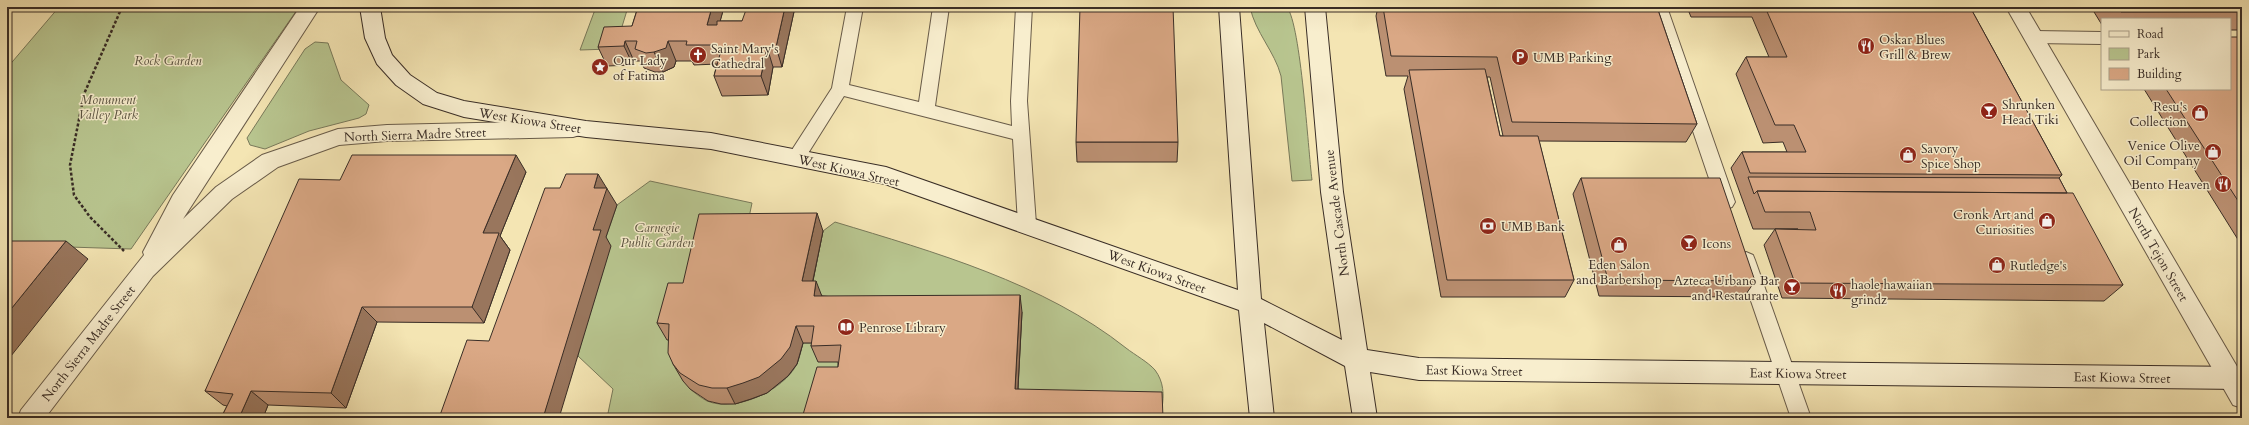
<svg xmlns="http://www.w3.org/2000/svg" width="2249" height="425" font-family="Cardo,serif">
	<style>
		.green { fill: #b8c58f; stroke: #78795a }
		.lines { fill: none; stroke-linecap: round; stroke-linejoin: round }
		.service-casing { stroke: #685b49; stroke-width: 2 }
		.tertiary-casing { stroke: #685b49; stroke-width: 2 }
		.secondary-casing { stroke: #392d26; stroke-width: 2 }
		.path { stroke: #392d26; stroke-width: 2.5; stroke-dasharray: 3 2; stroke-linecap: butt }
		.service { fill: #f8eece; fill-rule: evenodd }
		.tertiary { fill: #f8eece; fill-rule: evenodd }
		.secondary { fill: #f8eece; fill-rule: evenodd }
		.wall { fill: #bb9072; stroke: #392d26; fill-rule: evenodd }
		.shaded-wall { fill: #99765d; stroke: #392d26 }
		.building { fill: #daa885; stroke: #392d26 }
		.labels { text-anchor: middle; stroke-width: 3; stroke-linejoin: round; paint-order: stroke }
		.poi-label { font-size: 13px; fill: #392d26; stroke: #f8eece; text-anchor: start }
		.park-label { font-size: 13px; font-style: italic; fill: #595340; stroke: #f8eece }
		.street-label { font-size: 13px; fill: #392d26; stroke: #f8eece }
	</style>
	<rect width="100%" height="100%" fill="#f4e5b3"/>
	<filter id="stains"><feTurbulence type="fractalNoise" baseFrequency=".005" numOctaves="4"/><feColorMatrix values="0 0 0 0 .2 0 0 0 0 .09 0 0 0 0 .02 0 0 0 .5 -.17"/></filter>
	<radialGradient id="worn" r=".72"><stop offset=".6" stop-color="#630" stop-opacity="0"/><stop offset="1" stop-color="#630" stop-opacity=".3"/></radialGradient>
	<path class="green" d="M59,7H299L131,249L7,245V68Z
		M596,7H628L617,43L610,49L580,50Z
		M1250,7H1287C1301,26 1308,149 1312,180L1292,181L1281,76C1275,52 1255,32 1250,7Z
		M315,42L328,43L341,80L369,105L366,114L359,118L309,131L265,149L250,145L247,138L305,49Z
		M650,181L752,203L746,232L679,341L690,389C695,393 701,398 707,401C736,413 784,390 797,364C800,357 801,350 803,343H821L847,362L811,418H607L613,389L578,356L603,246L617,205Z
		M835,222C934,252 1044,283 1126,348C1135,355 1148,362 1155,370C1164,382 1164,395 1162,408L1017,405L809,299L823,231Z"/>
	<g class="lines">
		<g class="service-casing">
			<path id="service" d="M847,7H863L849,85L919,102L933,7H949L935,106L1012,126L1011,101L1016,7H1032L1027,101L1036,224L1033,229L1027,231L1021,229L1018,224L1013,139L844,96L802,163L796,165L790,163L787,158L790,153L832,88Z
				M1651,7H1667L1735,202L1732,207L1726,209L1720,207L1717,202Z
				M2034,31L2102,32V44L2034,43L2028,41L2026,37L2028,33Z
				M1746,252L1753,255L1755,260L1811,418H1791L1737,260L1739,255Z"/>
		</g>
		<g class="tertiary-casing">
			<path id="tertiary" d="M300,7H320L183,219L216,187L262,155L338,129L387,125L573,121L580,123L583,129L580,135L573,137L387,141L339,145L278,167L232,199L153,276L45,418H18L21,410L144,255L143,252L173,195Z
				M2006,7H2026L2242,375V408L2233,405Z"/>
		</g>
		<g class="secondary-casing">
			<path id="secondary" d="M360,7H380L385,38L392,55L410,75L437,93L464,101L586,121L711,133L886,167L1238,290L1219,7H1239L1261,299L1342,340L1321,192L1305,7H1325L1343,192L1367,350L1419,358L2242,367V389L1419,380L1370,372L1377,418H1353L1345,366L1264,323L1274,418H1250L1239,310L885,184L711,149L586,137L464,117L423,104L396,85L377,64L365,38Z"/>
		</g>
		<path class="path" d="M122,7L84,94L70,165L74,195L90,217L124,251"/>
		<use href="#service" class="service"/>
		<use href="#tertiary" class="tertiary"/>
		<use href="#secondary" class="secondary"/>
	</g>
	<path class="wall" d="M638,7H724L720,21H742L795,7L782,67H773L768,95L722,96L714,76L717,64L694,65L692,61H676L674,67L663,72H655L644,68L641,61H634L633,65L607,66L598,47L632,26Z
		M1378,7H1657L1697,124L1686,142L1539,141L1574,280L1565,297H1441L1404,89L1408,76H1386L1376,16ZM1487,77H1490L1503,136H1500Z
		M1687,7H1970L2062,175L2059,178L2067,193L2123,285L2104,301L1782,298L1764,245L1775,229H1798H1753L1731,168L1742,152H1787L1783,142L1763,143L1736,74L1746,57H1769L1752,17H1691Z
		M2091,7H2242V30H2230V19H2102V25Z
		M2242,37V246L2144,89H2230Z
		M1076,142H1178L1177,162H1077Z
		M526,172L500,236L510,250L484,323L377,322L346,408L268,405L263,418H221L227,406L223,405L205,391L340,180Z
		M1581,178L1755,281L1744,297L1599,296L1573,194Z
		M823,231L813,281L822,296L1022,312L1018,389L1163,418L838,367V362H818L811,346L812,343H803L797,364L788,376L767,393L751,399L735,404H721L708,401L690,389L683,381L673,364L669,340H667L657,323L683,283Z"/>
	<path class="shaded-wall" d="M712,7H724L714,44L707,25Z
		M785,7H795L782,67L776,47Z
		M625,41L634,61L633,65L624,46Z
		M668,41L676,61L674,67L663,72L654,52Z
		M767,47L773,67L768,95L761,76Z
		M516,155L526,172L500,236L510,250L484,323L472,307L483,233Z
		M598,174L617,205L606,237L611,246L559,418H543L593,230L594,188Z
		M817,213L823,231L809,299L802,281Z
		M66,241L88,259L7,361V314Z
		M816,281L823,299L814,296Z
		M1020,295L1022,312L1017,405L1015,389Z
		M362,307L377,322L346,408L331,393Z
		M796,326L803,343L797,364L788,376L767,393L751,399L735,404L727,388Z
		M251,391L268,405L263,418H239Z"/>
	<path class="building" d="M638,7H712L707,25H717V21H742L747,7H785L776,47H767L761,76H714L722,47H711L712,45H686L687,41H668L666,48L654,52L646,53L635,49L637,41H625L624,46L598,47L604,27L632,26Z
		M1080,7H1173L1178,142H1076Z
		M1383,7H1657L1697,124L1512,122L1497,57L1391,56Z
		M1765,7H1970L2062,175L1750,173L1742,152H1806L1794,125H1775L1746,57H1787Z
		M2118,7H2242V12H2121Z
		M2230,37H2242V207L2166,89H2230Z
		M1485,69L1500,136H1538L1574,280H1447L1409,70Z
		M352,155H516L483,233H499L472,307H362L331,393L251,391L239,418H221L233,394L205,391L299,179L340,180Z
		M566,174H598L594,188H607L593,230H601L543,418H439L467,340L489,341L545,188H560Z
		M1748,177L2059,178L2067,193L1757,191L1754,194Z
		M1581,178H1720L1755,281L1608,280Z
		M1757,191L2073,193L2123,285L1795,283L1775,229L1816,230L1810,212H1765Z
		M817,213L802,281H816L814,296L1020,295L1015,389L1162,392L1163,418H802L817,367H838L841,345L811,346L814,326H796L790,347L781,359L759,377L743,383L727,388H712L699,385L680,373L673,364L668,353L669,324L657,323L668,283H683L699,214Z
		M7,241H66L7,314Z"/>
	<defs>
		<g id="restaurant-disc" transform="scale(0.9)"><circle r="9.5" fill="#8f2418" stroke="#f8eece"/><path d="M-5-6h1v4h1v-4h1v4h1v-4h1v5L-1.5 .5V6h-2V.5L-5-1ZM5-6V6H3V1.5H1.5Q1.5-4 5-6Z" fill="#fff"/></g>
		<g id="church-disc" transform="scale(0.9)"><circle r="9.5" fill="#8f2418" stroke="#f8eece"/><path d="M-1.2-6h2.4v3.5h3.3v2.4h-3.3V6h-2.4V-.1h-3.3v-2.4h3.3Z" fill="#fff"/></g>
		<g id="parking-disc" transform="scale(0.9)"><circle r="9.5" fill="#8f2418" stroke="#f8eece"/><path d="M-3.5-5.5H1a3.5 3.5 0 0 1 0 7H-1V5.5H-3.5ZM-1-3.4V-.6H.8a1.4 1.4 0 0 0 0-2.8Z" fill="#fff"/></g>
		<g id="sight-disc" transform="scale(0.9)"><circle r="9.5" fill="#8f2418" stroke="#f8eece"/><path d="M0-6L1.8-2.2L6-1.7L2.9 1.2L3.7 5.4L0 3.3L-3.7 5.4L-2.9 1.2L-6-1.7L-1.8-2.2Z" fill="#fff"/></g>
		<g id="bar-disc" transform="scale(0.9)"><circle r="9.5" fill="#8f2418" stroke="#f8eece"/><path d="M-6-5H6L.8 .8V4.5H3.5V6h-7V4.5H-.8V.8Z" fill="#fff"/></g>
		<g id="shop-disc" transform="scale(0.9)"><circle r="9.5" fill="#8f2418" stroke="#f8eece"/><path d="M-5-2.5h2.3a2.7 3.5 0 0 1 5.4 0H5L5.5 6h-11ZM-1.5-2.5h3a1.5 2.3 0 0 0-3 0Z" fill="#fff"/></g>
		<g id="bank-disc" transform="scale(0.9)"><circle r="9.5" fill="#8f2418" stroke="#f8eece"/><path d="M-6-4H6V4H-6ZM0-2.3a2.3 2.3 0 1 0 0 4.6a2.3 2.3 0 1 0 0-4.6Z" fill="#fff"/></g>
		<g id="library-disc" transform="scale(0.9)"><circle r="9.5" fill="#8f2418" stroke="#f8eece"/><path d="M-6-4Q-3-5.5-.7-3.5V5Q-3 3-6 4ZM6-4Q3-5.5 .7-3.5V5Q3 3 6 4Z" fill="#fff"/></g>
	</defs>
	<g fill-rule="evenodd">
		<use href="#restaurant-disc" x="1866" y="46"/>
		<use href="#church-disc" x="698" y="55"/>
		<use href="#parking-disc" x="1520" y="57"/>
		<use href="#sight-disc" x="600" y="67"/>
		<use href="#bar-disc" x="1989" y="111"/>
		<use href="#shop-disc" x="2200" y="113"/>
		<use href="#shop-disc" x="2213" y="152"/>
		<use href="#shop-disc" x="1908" y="155"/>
		<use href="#restaurant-disc" x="2223" y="184"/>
		<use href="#shop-disc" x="2047" y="221"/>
		<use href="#bank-disc" x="1488" y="226"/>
		<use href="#bar-disc" x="1689" y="243"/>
		<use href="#shop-disc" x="1619" y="245"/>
		<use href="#shop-disc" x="1997" y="265"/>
		<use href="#bar-disc" x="1792" y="287"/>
		<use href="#restaurant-disc" x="1838" y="291"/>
		<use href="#library-disc" x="846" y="327"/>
	</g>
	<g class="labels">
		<g class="poi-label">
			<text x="1879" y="44">Oskar Blues<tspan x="1879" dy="15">Grill &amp; Brew</tspan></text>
			<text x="711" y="53">Saint Mary's<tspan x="711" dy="15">Cathedral</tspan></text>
			<text x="1533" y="62">UMB Parking</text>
			<text x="613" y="65">Our Lady<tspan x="613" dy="15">of Fatima</tspan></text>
			<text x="2002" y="109">Shrunken<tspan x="2002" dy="15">Head Tiki</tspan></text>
			<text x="2187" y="111" text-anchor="end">Resu's<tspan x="2187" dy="15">Collection</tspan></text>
			<text x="2200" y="150" text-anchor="end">Venice Olive<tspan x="2200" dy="15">Oil Company</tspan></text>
			<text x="1921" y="153">Savory<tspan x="1921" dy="15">Spice Shop</tspan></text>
			<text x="2210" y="189" text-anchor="end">Bento Heaven</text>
			<text x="2034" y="219" text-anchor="end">Cronk Art and<tspan x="2034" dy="15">Curiosities</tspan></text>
			<text x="1501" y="231">UMB Bank</text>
			<text x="1702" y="248">Icons</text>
			<text x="1619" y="269" text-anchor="middle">Eden Salon<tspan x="1619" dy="15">and Barbershop</tspan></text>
			<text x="2010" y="270">Rutledge's</text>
			<text x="1779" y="285" text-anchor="end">Azteca Urbano Bar<tspan x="1779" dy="15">and Restaurante</tspan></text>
			<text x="1851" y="289">haole hawaiian<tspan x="1851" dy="15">grindz</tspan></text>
			<text x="859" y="332">Penrose Library</text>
		</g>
		<g class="park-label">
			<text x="168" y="65">Rock Garden</text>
			<text x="108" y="104">Monument<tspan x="108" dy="15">Valley Park</tspan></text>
			<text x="657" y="232">Carnegie<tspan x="657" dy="15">Public Garden</tspan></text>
		</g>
		<g class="street-label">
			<text transform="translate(530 120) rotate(9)" y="5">West Kiowa Street</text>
			<text transform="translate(415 134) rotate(-2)" y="5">North Sierra Madre Street</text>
			<text transform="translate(849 170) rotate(13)" y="5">West Kiowa Street</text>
			<text transform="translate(1336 213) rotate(-97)" y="5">North Cascade Avenue</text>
			<text transform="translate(2159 254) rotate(60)" y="5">North Tejon Street</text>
			<text transform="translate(1157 271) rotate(20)" y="5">West Kiowa Street</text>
			<text transform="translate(88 343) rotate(-52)" y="5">North Sierra Madre Street</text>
			<text transform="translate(1474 370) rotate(1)" y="5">East Kiowa Street</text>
			<text transform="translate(1798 373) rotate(1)" y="5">East Kiowa Street</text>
			<text transform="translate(2122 377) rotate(1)" y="5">East Kiowa Street</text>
		</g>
	</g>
	<rect width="2249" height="425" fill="none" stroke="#f4e5b3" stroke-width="24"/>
	<rect x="8" y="8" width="2233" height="409" fill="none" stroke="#392d26" stroke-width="2"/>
	<rect x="12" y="12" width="2225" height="401" fill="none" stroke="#392d26"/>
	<rect x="2101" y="18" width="130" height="72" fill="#f8eece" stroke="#aca18b"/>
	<rect x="2109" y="31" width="20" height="6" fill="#f8eece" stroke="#aca18b"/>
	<text x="2137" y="38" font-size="12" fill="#392d26">Road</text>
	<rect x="2109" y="48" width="20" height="12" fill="#b8c58f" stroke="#aca18b"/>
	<text x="2137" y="58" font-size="12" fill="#392d26">Park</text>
	<rect x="2109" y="68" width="20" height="12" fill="#daa885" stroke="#aca18b"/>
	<text x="2137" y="78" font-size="12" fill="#392d26">Building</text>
	<rect width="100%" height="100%" filter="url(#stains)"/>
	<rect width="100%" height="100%" fill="url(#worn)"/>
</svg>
